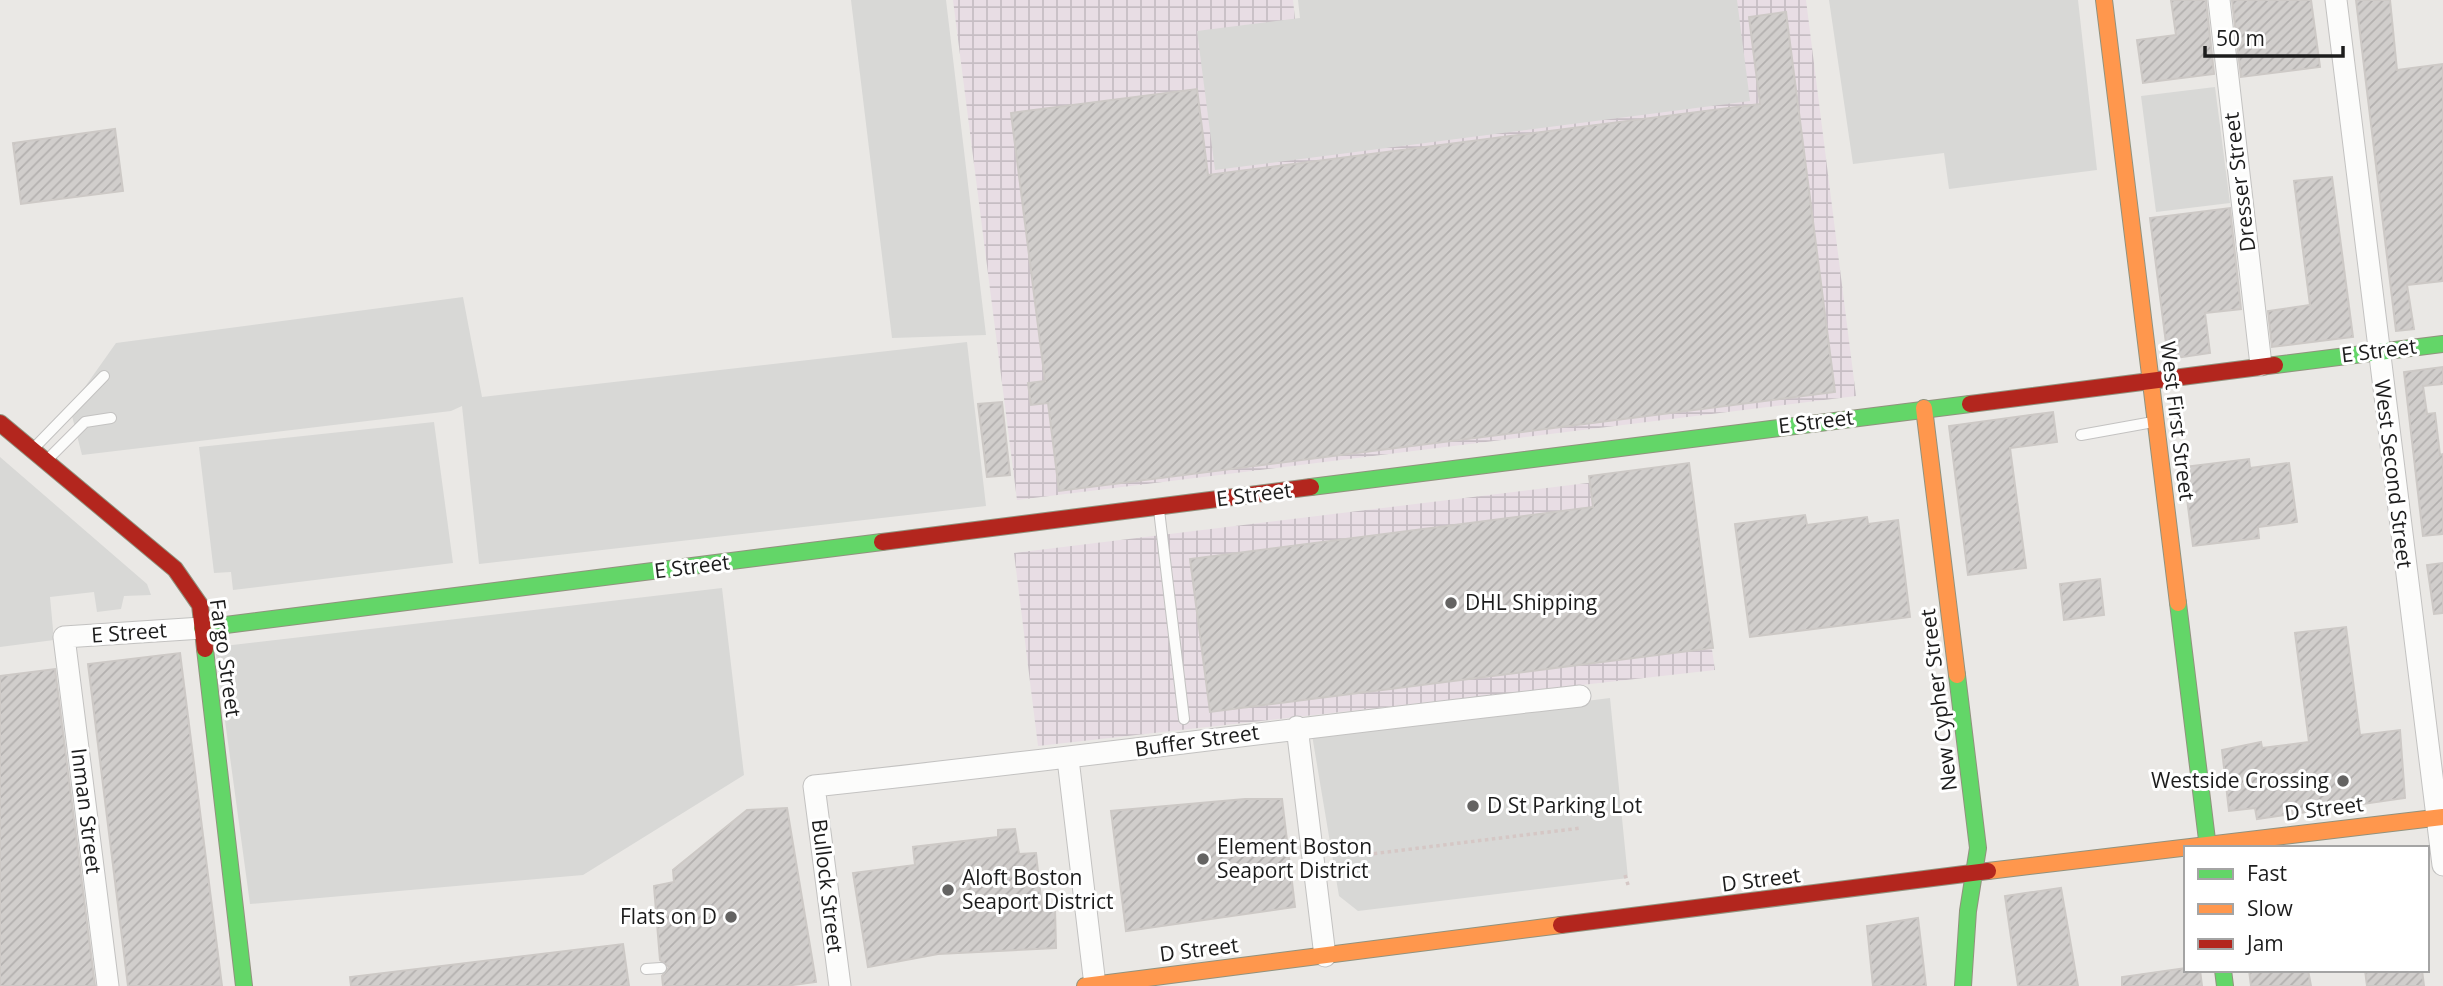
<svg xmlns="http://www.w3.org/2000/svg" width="2443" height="986" font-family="'Open Sans',sans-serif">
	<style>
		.industrial { fill: url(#industrial-grid) }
		.religious { fill: #d8d8d6 }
		.building { fill: url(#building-hatch); stroke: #cdc9c6; stroke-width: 2 }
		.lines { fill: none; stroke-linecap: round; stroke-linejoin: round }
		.lane-casing { stroke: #c3c2c1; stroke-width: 12 }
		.street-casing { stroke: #c3c2c1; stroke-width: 23 }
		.fast-casing { stroke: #91927e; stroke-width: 18 }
		.slow-casing { stroke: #91927e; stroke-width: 18 }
		.jam-casing { stroke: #91927e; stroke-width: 18 }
		.path { stroke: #d5c7c5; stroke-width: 3.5; stroke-dasharray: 3.5 3.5; stroke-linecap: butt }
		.lane { stroke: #fcfcfb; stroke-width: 10 }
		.street { stroke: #fcfcfb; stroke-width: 21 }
		.fast { stroke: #63d668; stroke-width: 16 }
		.slow { stroke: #ff974d; stroke-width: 16 }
		.jam { stroke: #b3261e; stroke-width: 16 }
		.poi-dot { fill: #646362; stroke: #fff; stroke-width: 2.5 }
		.labels { text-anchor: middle; stroke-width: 6; stroke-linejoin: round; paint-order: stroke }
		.street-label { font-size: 21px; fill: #1c1c1c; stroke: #fff }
		.poi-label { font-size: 21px; fill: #1c1c1c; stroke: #fff; text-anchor: start }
	</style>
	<defs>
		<pattern id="industrial-grid" width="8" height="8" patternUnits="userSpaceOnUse" patternTransform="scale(1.75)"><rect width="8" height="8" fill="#e8dde4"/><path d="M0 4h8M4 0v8" fill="none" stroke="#c6bdc3"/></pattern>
		<pattern id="building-hatch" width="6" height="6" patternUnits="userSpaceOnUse" patternTransform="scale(1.75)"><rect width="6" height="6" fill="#d1cecc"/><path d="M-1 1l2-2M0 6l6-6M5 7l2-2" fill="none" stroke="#b3b0af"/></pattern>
	</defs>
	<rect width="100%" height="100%" fill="#eae8e5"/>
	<path class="industrial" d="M953,0H1293L1295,19L1451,0H1806L1856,396L1017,500Z
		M1686,471L1715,670L1038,746L1014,553Z"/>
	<path class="religious" d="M851,0H946L986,335L892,338Z
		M1298,0H1737L1750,101L1215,170L1197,31L1300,18Z
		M1829,0H2078L2097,170L1949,189L1944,153L1853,164Z
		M2215,87L2230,203L2156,212L2141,96Z
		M463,297L482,397L967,342L986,506L479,564L462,406L451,411L82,455L70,408L116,343Z
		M434,422L453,563L233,590L231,572L214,573L199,447Z
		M0,457L147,584L151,595L124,596L121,609L97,612L94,592L50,597L54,640L0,647Z
		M722,588L744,775L583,875L250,904L215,647Z
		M1610,698L1628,878L1358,911L1339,896L1312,735Z"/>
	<path class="building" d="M2171,0H2206L2214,74L2143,83L2137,40L2176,35Z
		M2232,0H2311L2320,67L2241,77Z
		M2356,0H2390L2397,70L2443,64V281L2407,285L2414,329L2396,331Z
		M1786,12L1835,392L1059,491L1048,403L1031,405L1028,383L1045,381L1011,113L1197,89L1208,175L1760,104L1749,17Z
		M115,129L123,191L21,204L13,143Z
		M2332,177L2353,337L2272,347L2268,311L2310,305L2294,181Z
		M2230,208L2241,309L2205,313L2210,353L2168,359L2150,218Z
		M2443,367V384L2423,386L2427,414L2435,413L2440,455L2443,454V534L2423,536L2404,372Z
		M1002,402L1010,475L987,477L978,404Z
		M2053,412L2057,442L2010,448L2026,568L1968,575L1949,426Z
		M2249,459L2250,468L2289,463L2297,522L2258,527L2259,538L2193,546L2183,467Z
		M1689,463L1713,648L1210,712L1190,559L1593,507L1589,476Z
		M1805,515L1807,525L1867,517L1868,524L1898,520L1910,617L1750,637L1735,524Z
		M2443,563V613L2434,614L2427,565Z
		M2100,579L2104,615L2064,620L2060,584Z
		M2346,627L2360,735L2400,730L2405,798L2257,819L2255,808L2229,811L2222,750L2261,742L2262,748L2309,742L2295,633Z
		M180,653L222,986H128L88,664Z
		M55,669L95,986H0V676Z
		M1245,799H1282L1295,907L1126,931L1111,811Z
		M787,808L816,982L785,986H663L662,976L669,967L660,960L654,886L674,882L673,870L747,810Z
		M1015,829L1019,854L1036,853L1042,908H1055L1056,948L938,954L868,967L853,873L915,865L913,847L998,837V830Z
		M2061,888L2078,986H2018L2005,896Z
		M1918,918L1926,986H1873L1867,926Z
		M623,944L629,986H351L350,977Z
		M2186,968L2200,970L2202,986H2122V977Z
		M2249,970H2308L2311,986H2251Z
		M2365,970H2422L2424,986H2367Z"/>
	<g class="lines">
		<g class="lane-casing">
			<path id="lane" d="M2081,435L2153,422
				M35,447L104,376
				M48,459L85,422L111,418
				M1159,510L1184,719
				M646,969L661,968"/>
		</g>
		<g class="street-casing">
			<path id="street" d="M2219,0L2261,365
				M2336,0L2443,865
				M1297,727L1325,956
				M1068,759L1095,985
				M108,986L64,637L202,628
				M840,986L814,786C1070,759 1325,724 1580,696"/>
		</g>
		<g class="fast-casing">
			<path id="fast" d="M2275,365L2443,344
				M1311,487L1970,404
				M2178,603L2208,848
				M202,628L882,542
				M205,649L244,986
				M1957,675L1978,848L1968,911L1963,986
				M2223,970L2225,986"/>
		</g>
		<g class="slow-casing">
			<path id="slow" d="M2104,0L2178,603
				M1924,408L1957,675
				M1988,871L2443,817
				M1085,986L1561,925"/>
		</g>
		<g class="jam-casing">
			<path id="jam" d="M1970,404L2275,365
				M0,423L175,569L200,605L205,649
				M882,542L1311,487
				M1561,925L1988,871"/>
		</g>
		<path class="path" d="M1349,846L1370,843L1371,854L1581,828
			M1625,875L1629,888"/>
		<use href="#lane" class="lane"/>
		<use href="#street" class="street"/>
		<use href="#fast" class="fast"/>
		<use href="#slow" class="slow"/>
		<use href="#jam" class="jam"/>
	</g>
	<g class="poi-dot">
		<circle cx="1451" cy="603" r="7"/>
		<circle cx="2343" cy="781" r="7"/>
		<circle cx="1473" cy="806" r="7"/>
		<circle cx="1203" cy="859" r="7"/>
		<circle cx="948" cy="890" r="7"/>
		<circle cx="731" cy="917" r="7"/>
	</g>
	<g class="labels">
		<g class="street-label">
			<text transform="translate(2240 182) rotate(-97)" y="7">Dresser Street</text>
			<text transform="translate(2379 351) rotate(-7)" y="7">E Street</text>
			<text transform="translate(2177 421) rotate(83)" y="7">West First Street</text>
			<text transform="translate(1816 422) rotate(-7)" y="7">E Street</text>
			<text transform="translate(2393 474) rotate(83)" y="7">West Second Street</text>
			<text transform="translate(1254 495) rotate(-7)" y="7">E Street</text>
			<text transform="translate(692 567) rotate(-7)" y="7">E Street</text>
			<text transform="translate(129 633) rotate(-4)" y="7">E Street</text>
			<text transform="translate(225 658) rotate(82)" y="7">Fargo Street</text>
			<text transform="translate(1939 700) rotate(-97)" y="7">New Cypher Street</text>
			<text transform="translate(1197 741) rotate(-8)" y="7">Buffer Street</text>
			<text transform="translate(2324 809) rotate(-7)" y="7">D Street</text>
			<text transform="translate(86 811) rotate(83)" y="7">Inman Street</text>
			<text transform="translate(1761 880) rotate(-7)" y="7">D Street</text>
			<text transform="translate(827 886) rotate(83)" y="7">Bullock Street</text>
			<text transform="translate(1199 950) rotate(-7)" y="7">D Street</text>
		</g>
		<g class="poi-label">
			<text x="1465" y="610">DHL Shipping</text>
			<text x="2329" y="788" text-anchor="end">Westside Crossing</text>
			<text x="1487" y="813">D St Parking Lot</text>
			<text x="1217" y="854">Element Boston<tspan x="1217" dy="24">Seaport District</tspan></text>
			<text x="962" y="885">Aloft Boston<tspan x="962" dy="24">Seaport District</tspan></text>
			<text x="717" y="924" text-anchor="end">Flats on D</text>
		</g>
	</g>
	<rect x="2184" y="846" width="245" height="126" fill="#ffffff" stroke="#a4a4a4" stroke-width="2"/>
	<rect x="2198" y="869" width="35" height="10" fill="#63d668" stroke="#a4a4a4" stroke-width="2"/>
	<text x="2247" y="881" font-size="21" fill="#1c1c1c">Fast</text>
	<rect x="2198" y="904" width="35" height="10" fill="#ff974d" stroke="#a4a4a4" stroke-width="2"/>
	<text x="2247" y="916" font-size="21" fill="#1c1c1c">Slow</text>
	<rect x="2198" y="939" width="35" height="10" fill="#b3261e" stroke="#a4a4a4" stroke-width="2"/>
	<text x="2247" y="951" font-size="21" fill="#1c1c1c">Jam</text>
	<path d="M2205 46v10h138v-10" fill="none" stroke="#1c1c1c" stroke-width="3.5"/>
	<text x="2216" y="46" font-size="21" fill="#1c1c1c" stroke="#ffffff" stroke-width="5" paint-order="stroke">50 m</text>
</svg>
